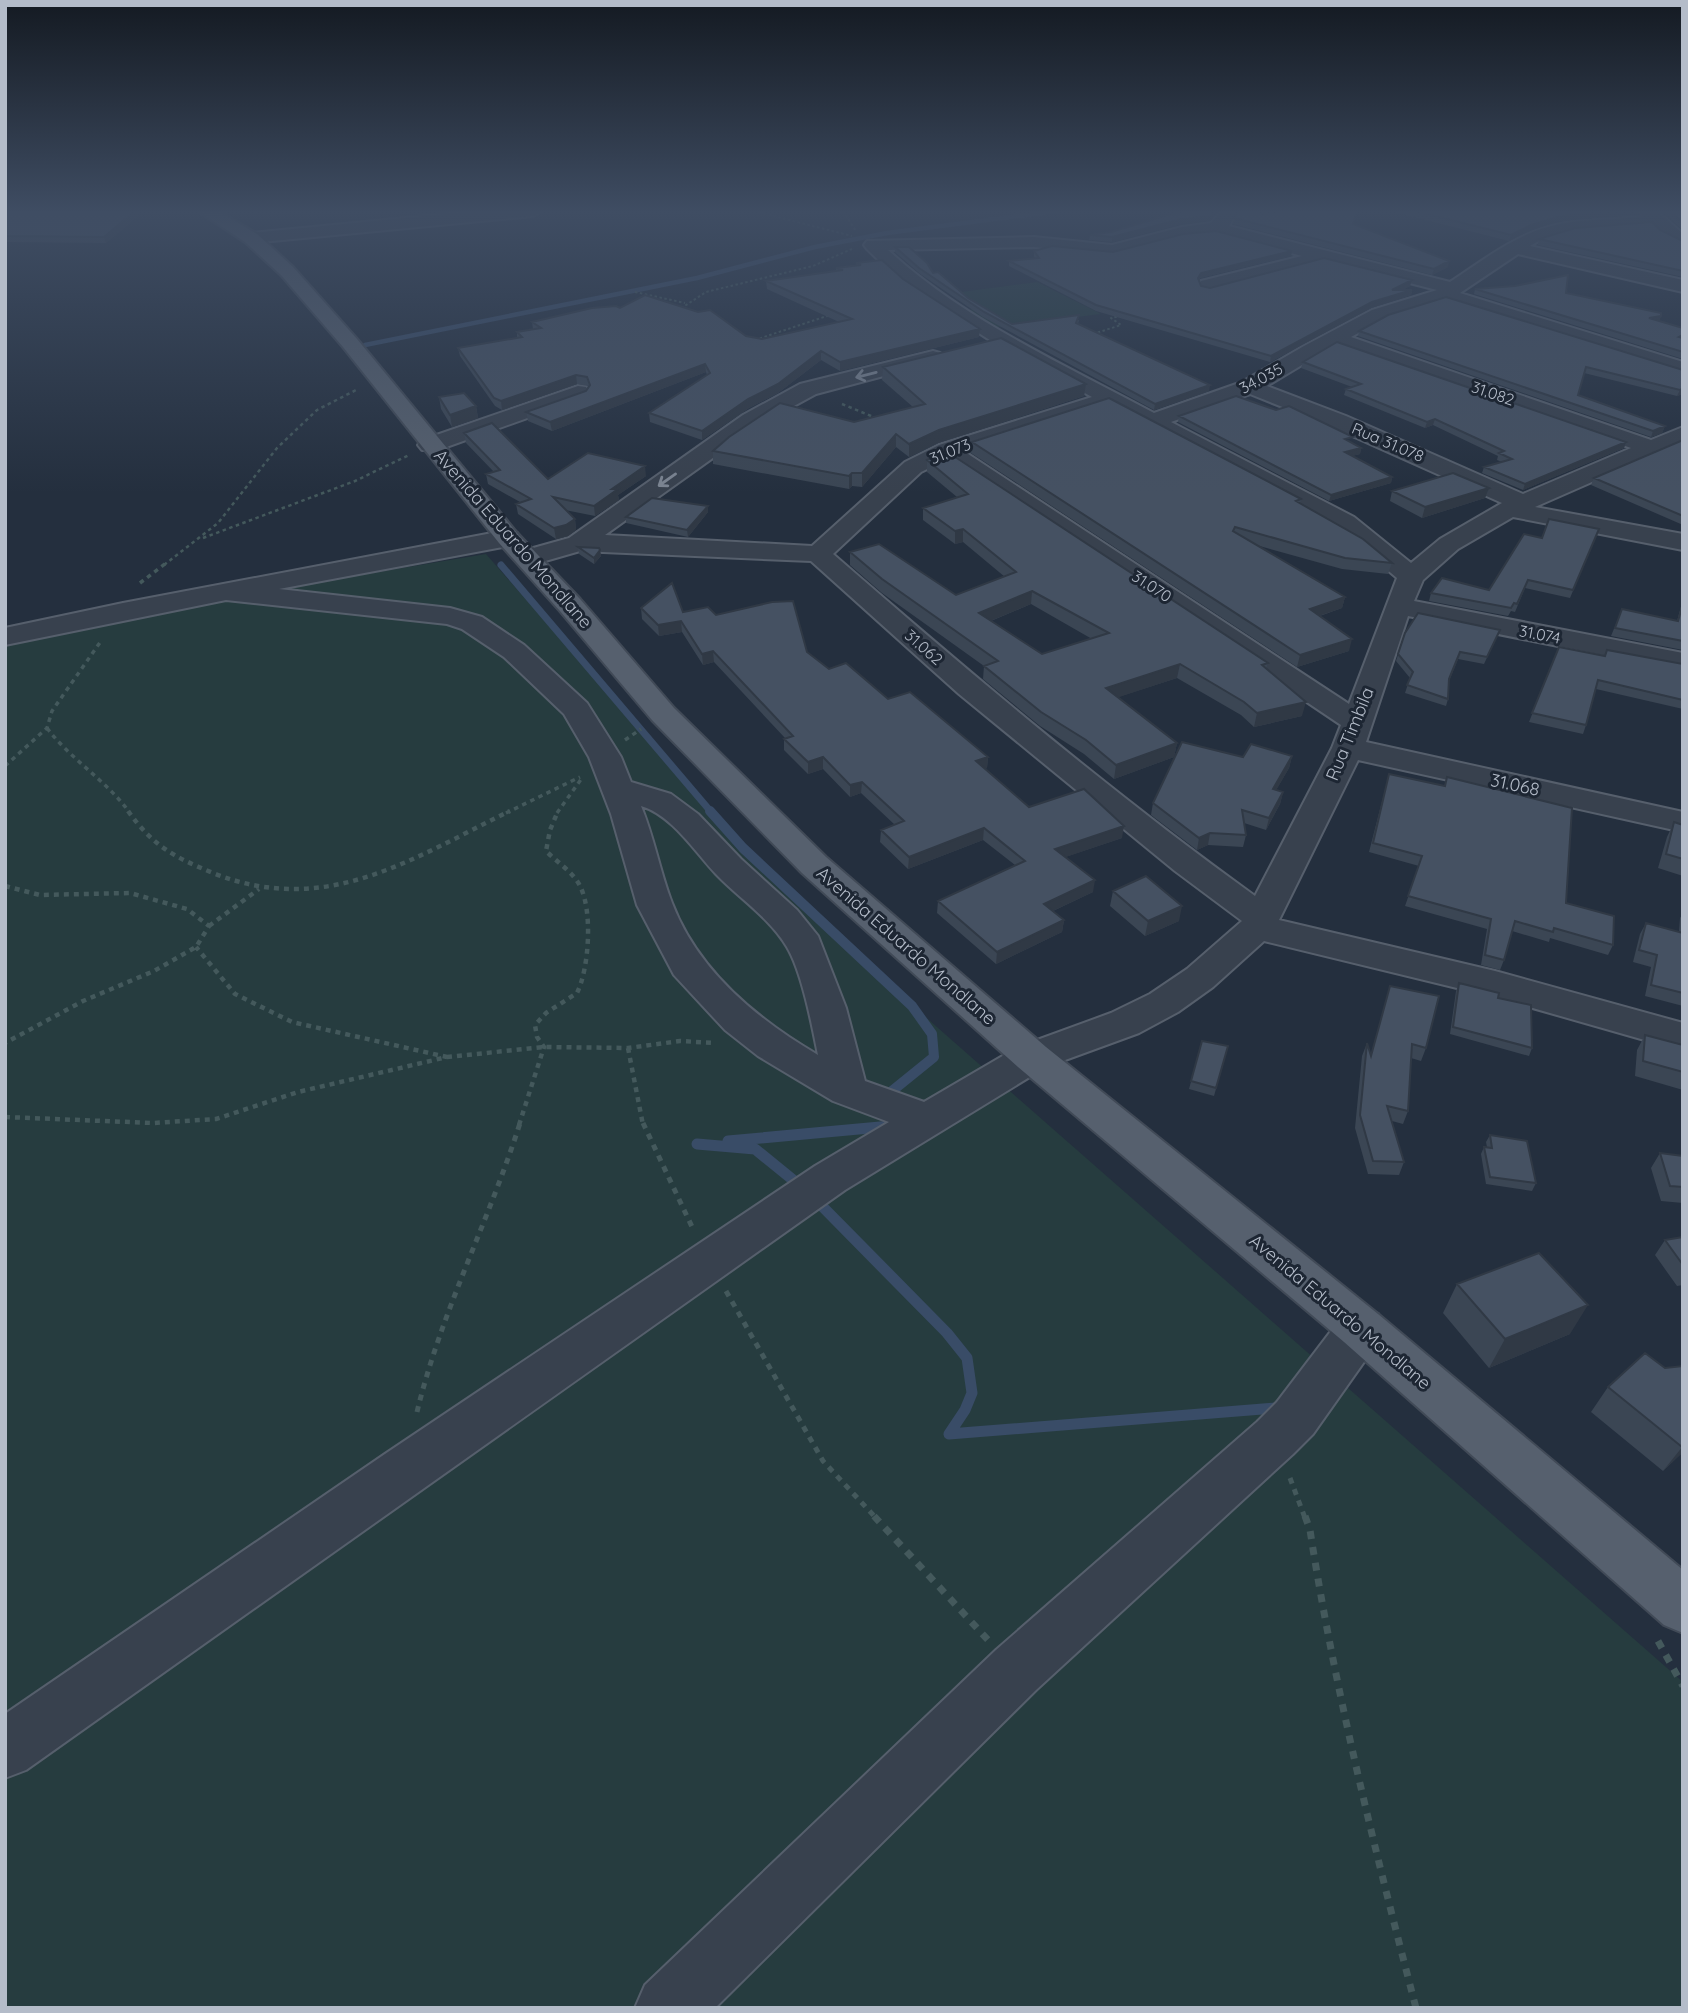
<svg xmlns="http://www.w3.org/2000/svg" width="1688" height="2013" font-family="Quicksand,sans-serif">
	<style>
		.green { fill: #263c3f }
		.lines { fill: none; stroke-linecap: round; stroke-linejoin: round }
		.stream-far3 { stroke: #394c67; stroke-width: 4.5 }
		.stream-far2 { stroke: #394c67; stroke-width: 7 }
		.stream-far1 { stroke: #394c67; stroke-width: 10 }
		.stream { stroke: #394c67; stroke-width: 11 }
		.minor-casing { stroke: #565f6c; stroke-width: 4 }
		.major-casing { stroke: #414a57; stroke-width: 4 }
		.path-far5 { stroke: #44595c; stroke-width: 2; stroke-dasharray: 2.5 2.5; stroke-linecap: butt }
		.path-far4 { stroke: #44595c; stroke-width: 2.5; stroke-dasharray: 3.5 3.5; stroke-linecap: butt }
		.path-far3 { stroke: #44595c; stroke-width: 3.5; stroke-dasharray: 4.5 4.5; stroke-linecap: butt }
		.path-far2 { stroke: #44595c; stroke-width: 4.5; stroke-dasharray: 5 5; stroke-linecap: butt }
		.path-far1 { stroke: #44595c; stroke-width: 5; stroke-dasharray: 6 6; stroke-linecap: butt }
		.path { stroke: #44595c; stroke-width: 7; stroke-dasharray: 8 8; stroke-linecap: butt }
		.minor { fill: #38414e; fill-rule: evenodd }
		.major { fill: #56606e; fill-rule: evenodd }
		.wall { fill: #3b4654; fill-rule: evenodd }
		.shaded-wall { fill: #303945 }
		.building { fill: #455162; stroke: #303945; stroke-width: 2; fill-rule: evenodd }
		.oneway { stroke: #7c8592 }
		.labels { text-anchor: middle; stroke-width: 6; stroke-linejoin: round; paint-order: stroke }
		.far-street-label { font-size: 16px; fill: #b4bcc9; stroke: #1d2633 }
		.street-label { font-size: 18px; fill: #b4bcc9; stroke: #1d2633 }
	</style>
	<rect width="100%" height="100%" fill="#242f3e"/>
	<path class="green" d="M1037,282L1101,314L990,328L965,312L977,307L961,292Z
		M486,554L741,845L880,977L1683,1682V2008H5V645L228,597Z"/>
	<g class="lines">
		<path class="stream-far3" d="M365,345L697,278L815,247L887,233L1057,211"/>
		<path class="stream-far2" d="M501,565L712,813"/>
		<path class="stream-far1" d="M710,811L743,848L912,1006L932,1034L934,1057L892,1091"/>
		<path class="stream" d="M728,1141L891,1126
			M697,1144L755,1149L803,1188
			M814,1198L947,1333L967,1358L972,1393L965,1410L949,1434
			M949,1434L1275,1408"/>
		<g class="minor-casing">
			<path id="minor" d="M477,211H541L533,216L251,243L242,238L251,233Z
				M1222,211H1292C1283,219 1256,219 1246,212L1234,217L1229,226L1450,282C1485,259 1518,232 1560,224C1587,218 1616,221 1643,216L1639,211H1657L1683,234V247L1659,234L1651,225C1612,232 1564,224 1530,246L1683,280V292L1518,254L1460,293L1683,362V375L1444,300L1386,318L1351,337L1651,440L1683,427V442L1535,507L1683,534V550L1513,517L1458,549L1423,580L1414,601L1683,653V671L1408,616L1366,742L1683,812V832L1358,760L1279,920L1495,971L1683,1023V1051L1494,997L1264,941L1213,987L1178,1012L1139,1033L1046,1067L845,1190L26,1770L5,1778V1714L385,1454L815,1166L889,1122L833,1101L758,1056L725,1030L674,975L637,905L611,814L589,757L564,714L504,657L462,629L447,624L226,600L5,645V628L123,603L508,530L517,533L521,538L517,543L508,546L279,589L450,608L482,617L524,645L587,703L621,757L631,782L671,794L698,814L741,859L797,910L818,936L846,1008L865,1081L924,1102L1018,1047L1111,1013L1150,994L1187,969L1242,921L1175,871L959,694L811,561L580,551L528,566L519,564L515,558L519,552L569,538L743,415L800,384L933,351L940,353L943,357L940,361L816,394L759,425L605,535L812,546L905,462L939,445L1092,397L996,344L904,285L867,249L864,245L867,241L1034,237L1112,245L1182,227L1211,223ZM1215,233L1302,256L1201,281L1199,285L1201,289L1208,291L1323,261L1437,290L1372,310L1304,346L1242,382L1154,413C1063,364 964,320 888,250L1034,247L1112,255L1182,237ZM1335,345L1631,448L1523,494L1346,416L1267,386ZM1250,394L1330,426L1502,503L1440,539L1411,563L1354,517L1171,422ZM1109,406L1336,527L1397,578L1349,704L965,452ZM946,460L1341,725L1332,748L1255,896C1108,790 970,673 833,554L921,472ZM641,806C672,815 695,852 716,874C739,898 770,918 787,947C802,972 812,1025 818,1055C758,1020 698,971 672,903C660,872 654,837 641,806Z
				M578,386L586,387L589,392L586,397L438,450H422L418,445L422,440Z
				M1361,1308L1378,1314L1385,1328L1378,1342L1313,1434L1293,1454L1036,1690L715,2008H635L645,1985L996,1650L1257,1422L1277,1402L1344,1314Z"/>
		</g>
		<g class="major-casing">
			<path id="major" d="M198,211H218L257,234L293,267L357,339L517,533L580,599L674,708L826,857L1046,1047L1378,1314L1683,1570V1633L1664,1625L1344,1342L1018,1067L802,873L652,720L560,611L499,543L343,347L281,275L245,242Z"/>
		</g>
		<path class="path-far5" d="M754,211L852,236
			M843,211L856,231
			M635,292L685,303
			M677,311L706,292L813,266L852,249
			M1093,334L1121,325L1111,318L1120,316
			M755,340L830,315"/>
		<path class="path-far4" d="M842,404L876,418
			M203,538L355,481L409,455
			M164,565L218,523L277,448L317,410L358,389"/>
		<path class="path-far3" d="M140,583L166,563
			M47,728C71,760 106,780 130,813
			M625,740L641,729
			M5,766L47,728L52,711L101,641
			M506,813L580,777
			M557,813L582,778"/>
		<path class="path-far2" d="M128,811C153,846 174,857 213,873C326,918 411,859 510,811
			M5,886L40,895L130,893L187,909L209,926L196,947L154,971L83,1001L5,1043
			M209,926L259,889
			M628,1048L643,1125
			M447,1057L544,1047L628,1048L680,1041L715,1043
			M5,1117L153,1123L216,1119L298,1092L447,1057L292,1022L235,994L196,947
			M519,1125L544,1047L537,1037L535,1025L546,1013L577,993C589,969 593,911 580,886C573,872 557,862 546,851L550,830L558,811"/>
		<path class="path-far1" d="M643,1123L694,1231
			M726,1291L823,1461L876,1518
			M417,1412C441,1312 489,1221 520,1123
			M1290,1478L1305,1518"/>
		<path class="path" d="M874,1516L988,1640
			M1305,1516L1310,1530C1335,1692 1375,1850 1416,2008
			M1658,1641L1683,1686"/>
		<use href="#minor" class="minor"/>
		<use href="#major" class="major"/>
	</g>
	<path class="wall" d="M5,211H144L106,243L5,242Z
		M1390,211H1639L1638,214L1632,215L1559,221L1529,231L1509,241Z
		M1661,211H1683V230Z
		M1284,212L1353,224L1448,267L1432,275L1233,224L1234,218L1263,214Z
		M1210,221L1181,224L1112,242L1089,240L1090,235Z
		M1660,230L1683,241V277L1538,245L1539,239Z
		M895,247L968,298L1012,324L1079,320L1078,324L1209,391L1154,410L983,317L919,273L895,252Z
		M1034,251L1113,252L1292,251L1291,256L1200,278L1199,281L1201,286L1210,288L1410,286L1402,290H1412L1411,295L1371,308L1270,362L1096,311L1009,266V261L1035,258L1034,257Z
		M856,263L903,279L979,337L840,371L821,360L778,393L749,408L702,440L650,422L649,413L707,375L706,372L552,431L528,421L526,412L586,391L588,386L577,384L502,410L495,406L460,356L458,348L517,338V332L533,329L532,322L620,308L762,339L839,322L767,289L766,281L836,271V268L856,266Z
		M1475,289L1566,293L1661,316L1659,321L1683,328V359L1474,294Z
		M1359,331L1683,370V394L1677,396L1584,373L1578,395L1665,426L1662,433L1651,437L1358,336Z
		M1303,362L1626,442L1624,448L1523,490L1482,473L1484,467L1502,462L1497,460L1498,456L1433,425L1425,428L1344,395L1346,389L1352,387L1301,368Z
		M883,367L1086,384L1084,396L938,443L909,457L896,447L862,487L852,486L849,489L713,464V451L854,422L913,407L882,380Z
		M439,397L476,406L478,418L452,427L441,409Z
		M1179,416L1352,443L1361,448L1360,454L1352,456L1392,477L1391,483L1329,501L1178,422Z
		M464,433L548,479L646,476L618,495L619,500L595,516L565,510L575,519L576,530L568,536L556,539L518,514L516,504L520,502L488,484L486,474L494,472L466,443Z
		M1683,440V525L1591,485L1594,478Z
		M972,442L1301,499L1300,504L1392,563L1388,574L1342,569L1256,545L1345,597L1342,608L1320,616L1349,651L1297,667L971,453Z
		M927,460L1268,663L1266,669L1302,716L1254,727L1241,715L1177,678L1118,697L1177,743L1174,757L1114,779L1084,754L1040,726L983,679L984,666L882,593L850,565V552L956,595L1005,577L963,542L955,544L923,520V508L957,497L927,472ZM1031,604L1092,639L1042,654L991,621Z
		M1489,488L1485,498L1422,518L1390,501L1392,491Z
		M708,506V512L688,537L626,523V517Z
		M1599,529L1570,598L1525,588L1515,612L1511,611L1508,616L1429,601L1431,593L1489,590L1542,538Z
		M578,547L600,550L601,556L594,564L579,554Z
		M1683,599V650L1611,636L1622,609L1677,621Z
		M641,608L716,615L807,652L829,669L888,699L988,757L987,768L985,769L1029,807L1122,838L1065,857L1093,892L1053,911L1064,920L1062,932L996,964L937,913L938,901L1015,865L983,840L908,869L880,842L881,830L895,825L861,793L850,797L823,769L808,774L784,750V739L785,738L714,662L703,665L682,632L659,636L642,619Z
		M1500,630L1484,664L1458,659L1449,681L1448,699L1446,706L1405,693L1410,678L1396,661L1405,633Z
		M1559,647L1605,656L1683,664V709L1596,689L1586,725L1583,734L1529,722Z
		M1292,756L1289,768L1276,790L1283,792L1280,804L1266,830L1244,823L1246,835L1243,847L1208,845L1197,850L1151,815L1153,803L1243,757Z
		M1389,774L1566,903L1613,945L1608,955L1550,938L1549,942L1512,931L1504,960L1500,970L1481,965L1487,929L1405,906L1419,866L1369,852Z
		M1674,822L1683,825V876L1658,868L1667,837Z
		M1113,891L1179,921L1145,936L1110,906Z
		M1683,913V1006L1645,996L1651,967L1633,962L1640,934L1646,923L1679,932L1680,918Z
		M1459,983L1498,998L1532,1048L1529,1056L1450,1034L1456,991Z
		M1390,986L1426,1048L1421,1061L1411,1058L1408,1111L1403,1124L1392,1121L1404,1162L1399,1175L1368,1174L1355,1128L1362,1056L1367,1043L1371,1054Z
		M1645,1035L1683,1045V1090L1635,1076L1637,1050Z
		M1202,1041L1228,1046L1214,1096L1189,1089Z
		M1490,1135L1536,1183L1532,1191L1486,1184L1481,1154L1484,1147H1487L1486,1142Z
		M1660,1153L1683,1156V1203L1661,1201L1651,1168Z
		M1683,1237V1285L1677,1286L1655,1255L1665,1240Z
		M1457,1284L1570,1334L1489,1368L1443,1313Z
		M1683,1366V1452L1663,1471L1591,1412L1608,1387L1665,1368Z"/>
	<path class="shaded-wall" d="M135,211H144L106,243L104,237Z
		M1214,211H1218L1210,221L1181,224L1112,242V237Z
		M1610,211H1639L1638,214L1632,215L1559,221L1529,231L1509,241L1511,235L1531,225L1561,216Z
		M1292,251L1291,256L1200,278L1197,284L1198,278L1201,273Z
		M1449,261L1448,267L1432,275L1434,269Z
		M1412,280L1410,286L1391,296L1392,290Z
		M1412,290L1411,295L1371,308L1270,362L1271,356L1372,302Z
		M1661,316L1659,322L1649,318Z
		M980,329L979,337L840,371V362Z
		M821,351V360L778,393L749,408L702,440V431Z
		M705,364L706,372L552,431L550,422Z
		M576,375L577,384L502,410L501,401Z
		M1086,384L1084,396L938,443L909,457V444L939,430Z
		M1210,385L1209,391L1154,410L1155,404Z
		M1683,388V394L1677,396L1680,390Z
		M476,406L478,418L452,427L450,415Z
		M1435,419L1433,425L1425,428L1427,422Z
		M1665,426L1662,433L1651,437L1653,431Z
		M896,434V447L862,487V473Z
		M1626,442L1624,448L1523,490L1525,484Z
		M1361,448L1360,454L1343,458L1345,452Z
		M645,466L646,476L618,495L619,500L595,516L594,506L612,489Z
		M852,473V486L849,489V476Z
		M1392,477L1391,483L1329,501L1331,495Z
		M1489,488L1485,498L1422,518L1425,507Z
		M708,506V512L688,537L687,530Z
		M575,519L576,530L568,536L556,539L554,528Z
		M963,529V542L955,544V531Z
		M600,550L601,556L594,564V558Z
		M1032,591L1031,604L978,626L979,613Z
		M1345,597L1342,608L1307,620L1310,609Z
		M681,621L682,632L659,636L658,625Z
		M1352,639L1349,651L1297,667L1300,655Z
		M713,651L714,662L703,665L702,654Z
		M1180,664L1177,678L1104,702L1106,688Z
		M1306,702L1302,716L1254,727L1257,713Z
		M1177,743L1174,757L1114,779L1116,765Z
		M1292,756L1289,768L1270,801L1273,789Z
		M823,757V769L808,774V762Z
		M988,757L987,768L975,773L976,761Z
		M862,782L861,793L850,797V785Z
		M1283,792L1280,804L1266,830L1269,818Z
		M1124,826L1122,838L1054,861L1055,849Z
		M984,828L983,840L908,869L909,857Z
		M1210,833L1208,845L1197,850L1199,838Z
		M1095,880L1093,892L1042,916L1044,904Z
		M1182,906L1179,921L1145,936L1148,921Z
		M1064,920L1062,932L996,964L997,952Z
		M1588,1305L1570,1334L1489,1368L1505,1339Z
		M1683,1446V1452L1663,1471Z"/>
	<path class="building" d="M5,211H135L104,237L5,236Z
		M1186,211H1214L1211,216L1182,219L1112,237L1090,235L1111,232L1171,214Z
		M1241,211H1255L1263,214L1286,211H1357L1353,224L1449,261L1434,269L1234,218L1237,213Z
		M1415,211H1610L1561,216L1531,225L1511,235Z
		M1669,211H1683V223Z
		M1652,222L1660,230L1683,241V271L1539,239L1575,228Z
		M1216,231L1292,251L1201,273L1198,278L1201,286L1210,288L1324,258L1412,280L1392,290H1412L1372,302L1271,356L1096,305L1009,261L1039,258L1034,251L1052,246L1113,252L1183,234Z
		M895,247H909L927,263L933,273L938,272L968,298L1012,324L1079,315L1076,323L1210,385L1155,404L984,312L919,268Z
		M882,260L903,279L980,329L840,362L821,351L778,384L748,399L702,431L649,413L710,373L705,364L550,422L526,412L586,391L590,385L587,377L576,375L501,401L494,398L458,348L522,337L517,332L541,328L532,322L592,308L616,306L620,308L645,295L698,312L710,310L746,336L762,339L852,319L766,281L843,270L836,268L861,265L856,263Z
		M1568,275L1566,293L1661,313V316L1649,318L1683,328V335L1679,337L1683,338V352L1475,289L1515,286Z
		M1446,297L1683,370V388L1680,390L1586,367L1578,395L1665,426L1653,431L1359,331L1388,315Z
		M1001,338L1086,384L939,430L909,444L896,434L862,473H852L849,476L713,451L729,437L780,403L854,422L925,404L883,367Z
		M1337,342L1626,442L1525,484L1484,467L1512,459L1499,453L1504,451L1435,419L1427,422L1346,389L1361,384L1303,362Z
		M464,393L476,406L450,415L439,397Z
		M1236,396L1276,410L1289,406L1353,437L1345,439L1361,448L1345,452L1392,477L1331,495L1179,416Z
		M1109,398L1301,499L1296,501L1363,539L1392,563L1345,558L1235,527L1233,531L1345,597L1310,609L1352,639L1300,655L972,442Z
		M492,423L548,479L588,453L645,466L612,489H618L594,506L553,497L575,519L566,525L554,528L516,504L531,499L486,474L500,470L464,433Z
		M1683,440V516L1594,478Z
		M946,451L1268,663L1262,665L1306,702L1257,713L1244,702L1180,664L1106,688L1177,743L1116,765L1086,740L1041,712L984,666L998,661L882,579L850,552L879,544L956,595L1016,572L963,529L955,531L923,508L968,494L927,460ZM1032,591L1109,633L1042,654L979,613Z
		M1453,473L1489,488L1425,507L1392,491Z
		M652,498L708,506L687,530L626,517Z
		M1549,519L1599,529L1573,590L1528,580L1517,604L1514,603L1511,608L1431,593L1442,578L1489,590L1524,534L1542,538Z
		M578,547L599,548L600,550L594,558Z
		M672,583L683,612L708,607L716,615L772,602L793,601L807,652L829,669L846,663L888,699L910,692L988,757L976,761L1029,807L1084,789L1124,826L1055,849L1095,880L1044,904L1064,920L997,952L938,901L1025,861L984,828L909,857L881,830L904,821L862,782L850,785L823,757L808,762L784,739L793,736L713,651L702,654L681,621L658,625L641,608Z
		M1683,604V641L1615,628L1622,609L1678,621Z
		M1418,613L1500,630L1487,657L1460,652L1449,679L1448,699L1407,685L1413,672L1398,654L1405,633Z
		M1559,647L1605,656L1607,650L1683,664V700L1598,680L1586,725L1532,713Z
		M1182,742L1243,757L1251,744L1292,756L1273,789L1283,792L1269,818L1242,810L1246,835L1210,833L1199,838L1153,803Z
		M1389,774L1445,786L1447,777L1572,808L1566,903L1614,916L1613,945L1554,928L1553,932L1515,921L1504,960L1485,955L1491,919L1408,896L1422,856L1373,843Z
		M1674,822L1683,825V859L1666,854Z
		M1146,876L1182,906L1148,921L1113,891Z
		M1646,923L1683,933V993L1651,985L1657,955L1639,950Z
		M1459,983L1499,993L1498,998L1531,1005L1532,1048L1453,1027Z
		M1390,986L1439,996L1426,1048L1412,1044L1408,1111L1387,1106L1404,1162L1373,1161L1360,1115L1367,1043L1371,1056Z
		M1645,1035L1683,1045V1072L1643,1061Z
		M1202,1041L1228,1046L1216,1088L1191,1081Z
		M1490,1135L1527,1141L1536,1183L1490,1177L1484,1147L1492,1148Z
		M1660,1153L1683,1156V1187L1670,1186Z
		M1683,1237V1265L1665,1240Z
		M1539,1253L1588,1305L1505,1339L1457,1284Z
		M1645,1353L1665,1368L1683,1366L1682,1447L1608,1387Z"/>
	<defs><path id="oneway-shaft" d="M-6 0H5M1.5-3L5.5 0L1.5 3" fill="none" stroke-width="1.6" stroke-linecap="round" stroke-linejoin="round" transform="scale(1.75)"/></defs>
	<g class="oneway">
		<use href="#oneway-shaft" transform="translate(866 375) rotate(166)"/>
		<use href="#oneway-shaft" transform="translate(667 480) rotate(145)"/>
	</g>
	<linearGradient id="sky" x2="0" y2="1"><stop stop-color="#141a22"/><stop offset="0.43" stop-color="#3f4d63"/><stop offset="1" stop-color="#3f4d63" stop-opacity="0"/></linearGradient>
	<rect width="1688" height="493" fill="url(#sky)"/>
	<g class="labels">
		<g class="far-street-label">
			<text transform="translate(1261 378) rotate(-28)" y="6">34.035</text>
			<text transform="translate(1493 393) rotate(19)" y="6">31.082</text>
			<text transform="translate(1388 442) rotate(23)" y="6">Rua 31.078</text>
			<text transform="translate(950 451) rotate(-22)" y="6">31.073</text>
			<text transform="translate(1152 586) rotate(33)" y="6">31.070</text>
			<text transform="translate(1540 634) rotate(11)" y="6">31.074</text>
			<text transform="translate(924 647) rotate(41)" y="6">31.062</text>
		</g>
		<g class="street-label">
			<text transform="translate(513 539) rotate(49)" y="6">Avenida Eduardo Mondlane</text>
			<text transform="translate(1350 734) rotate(-68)" y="6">Rua Timbila</text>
			<text transform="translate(1515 785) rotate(12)" y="6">31.068</text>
			<text transform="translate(906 946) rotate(41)" y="6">Avenida Eduardo Mondlane</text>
			<text transform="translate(1340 1312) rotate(40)" y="6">Avenida Eduardo Mondlane</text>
		</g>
	</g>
	<rect width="1688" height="2013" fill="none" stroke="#b4bcc9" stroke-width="14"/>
</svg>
